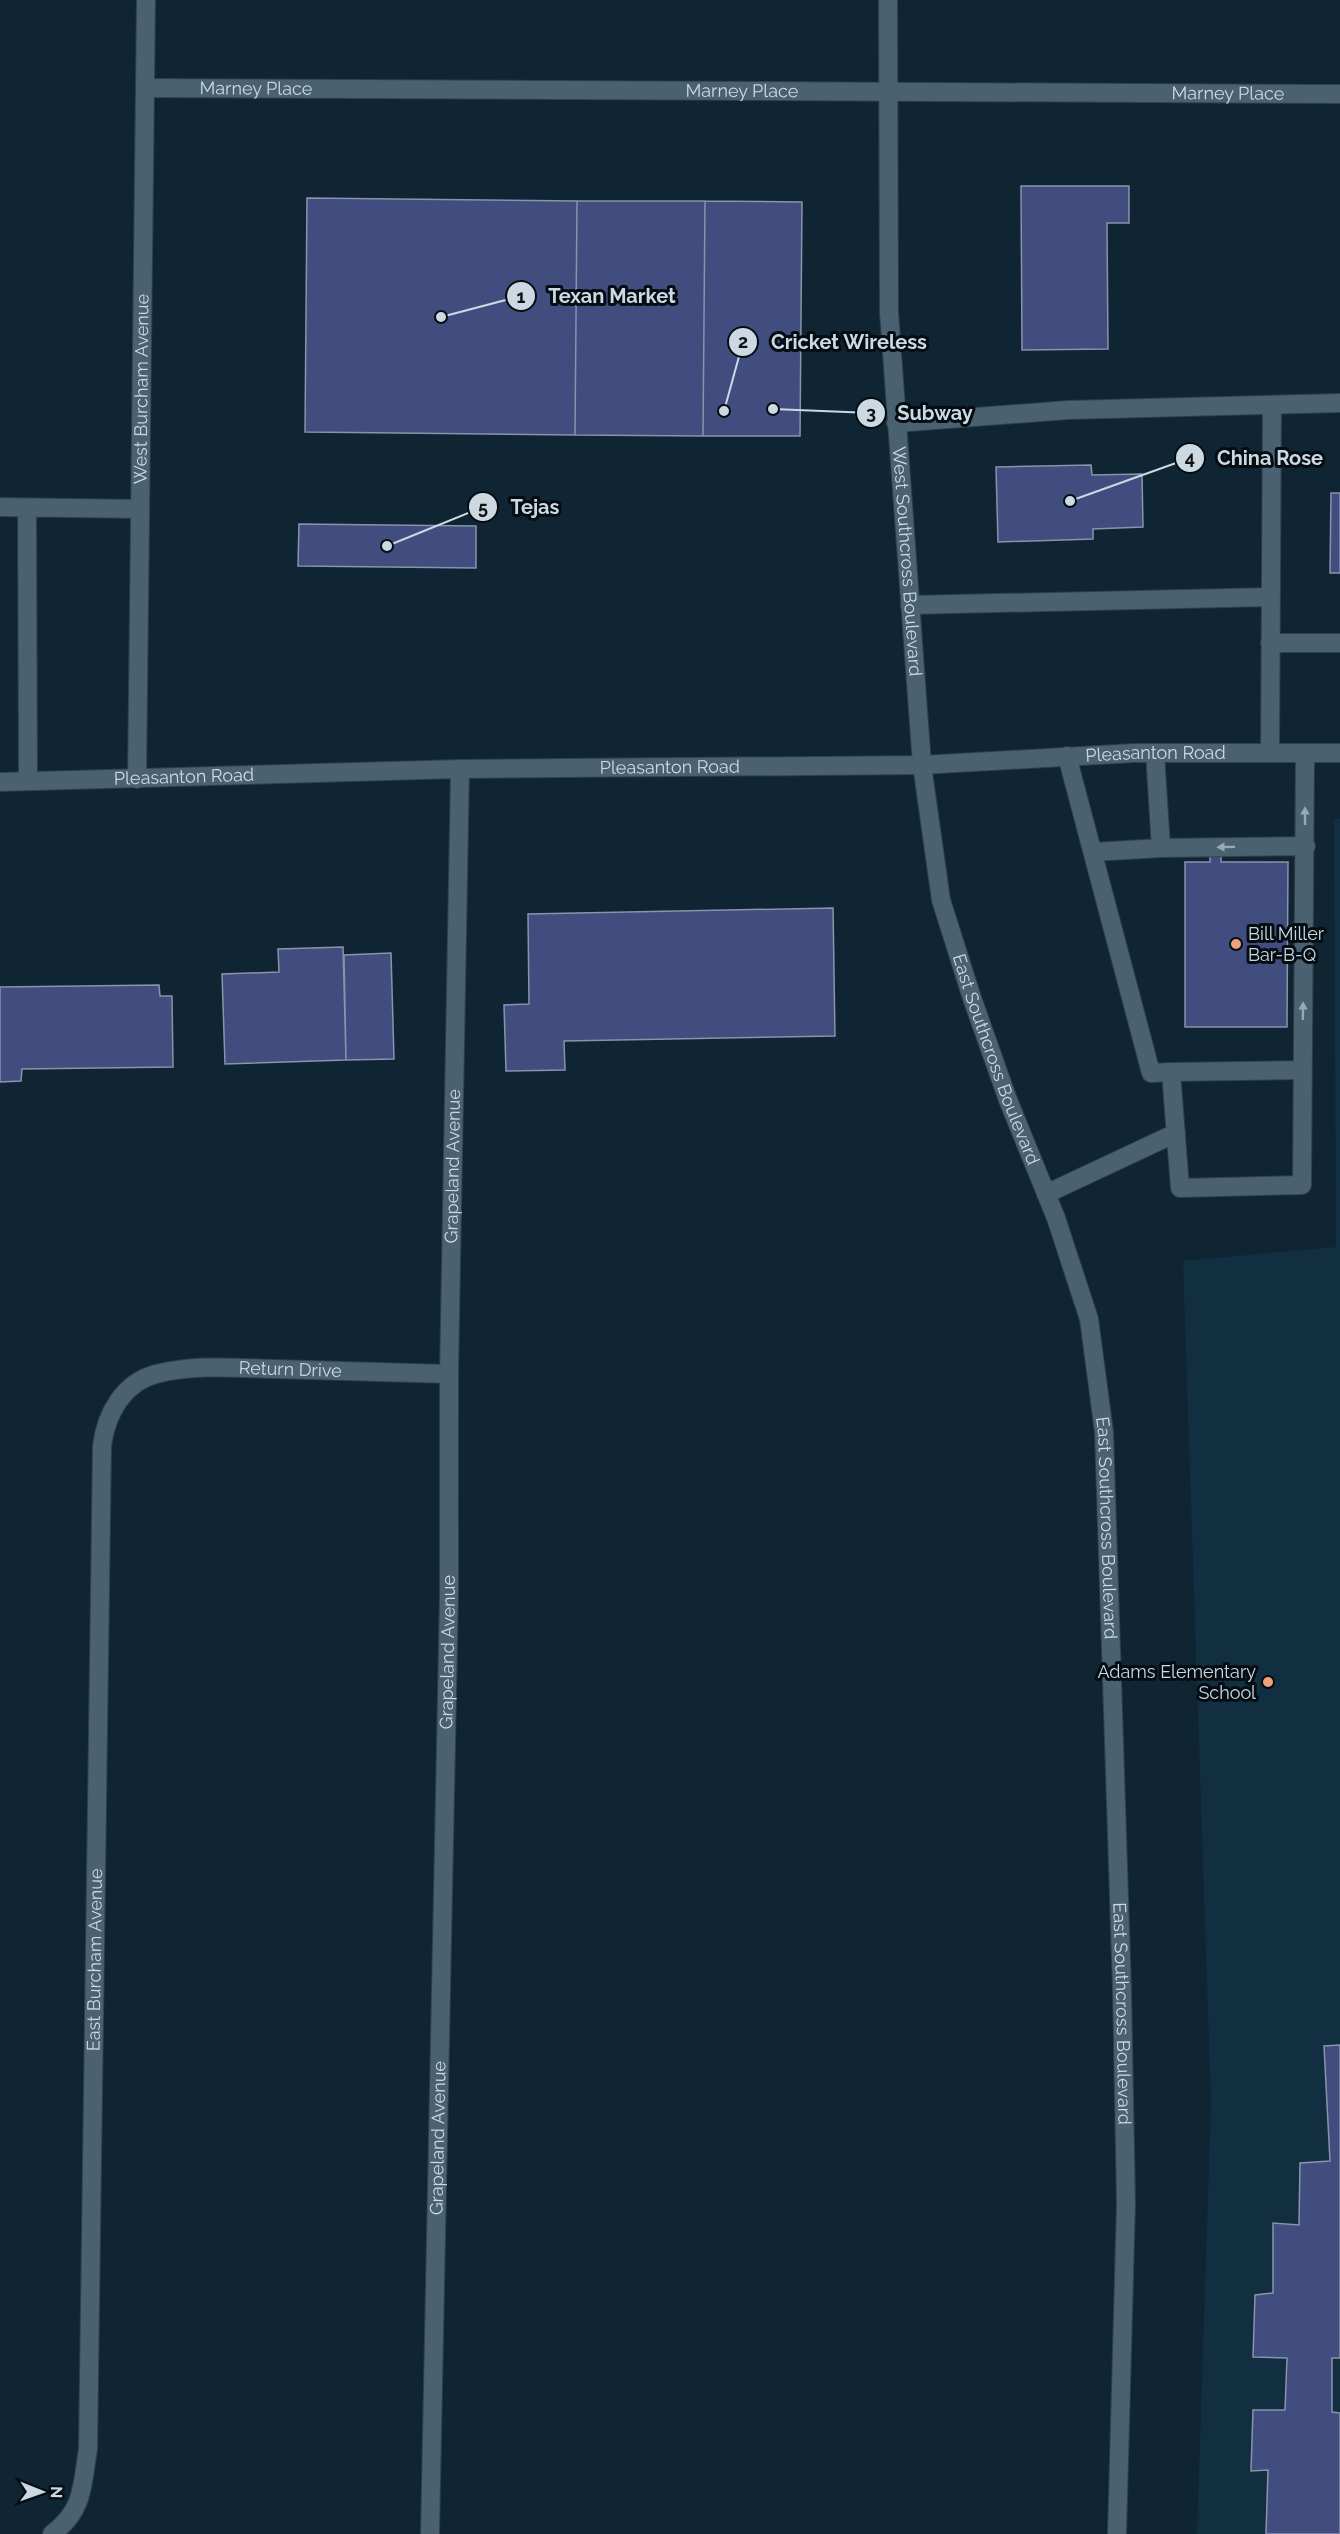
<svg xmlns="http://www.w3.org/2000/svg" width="1340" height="2534" font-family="Raleway,sans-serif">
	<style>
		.built { fill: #112f41 }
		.building { fill: #414d7e; stroke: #8b92ab; stroke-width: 1.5 }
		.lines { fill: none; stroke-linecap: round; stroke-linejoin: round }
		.service-casing { stroke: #313f4a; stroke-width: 20 }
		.minor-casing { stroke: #313f4a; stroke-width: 20 }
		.secondary-casing { stroke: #313f4a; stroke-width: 20 }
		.service { stroke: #496170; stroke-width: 18 }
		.minor { stroke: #496170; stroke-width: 18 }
		.secondary { stroke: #496170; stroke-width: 18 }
		.oneway { fill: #98a9b4 }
		.poi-dot { fill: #f1a27b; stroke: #050d13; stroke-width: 2 }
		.labels { text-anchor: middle; stroke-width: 6; stroke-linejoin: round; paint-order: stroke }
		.street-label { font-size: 18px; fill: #ccd9e2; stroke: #050d13 }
		.poi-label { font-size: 18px; fill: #ccd9e2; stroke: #050d13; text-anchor: start }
		.leader { fill: none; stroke: #ccd9e2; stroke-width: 2 }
		.callout-dot { fill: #ccd9e2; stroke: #050d13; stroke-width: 2 }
		.mark-label { font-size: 18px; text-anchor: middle; font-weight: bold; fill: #111 }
		.callout-label { font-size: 20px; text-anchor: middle; font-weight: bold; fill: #ccd9e2; stroke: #050d13; stroke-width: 6; stroke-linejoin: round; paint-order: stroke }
	</style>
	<rect width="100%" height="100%" fill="#102533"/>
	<path class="built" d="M1334,819H1340V2534H1197L1211,2103L1183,1261L1336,1247Z"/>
	<path class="building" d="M1021,186H1129V223H1107L1108,349L1022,350Z
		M307,198L577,201L575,435L305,432Z
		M577,201H705L703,436L575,435Z
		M705,201L802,202L800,436H703Z
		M1091,465L1092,475L1142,474L1143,527L1093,529V539L998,542L996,467Z
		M1331,493H1340V573H1330Z
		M299,524L476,526V568L298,566Z
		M1210,854H1221V862H1288L1287,1027H1185V862H1210Z
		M833,908L835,1036L564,1041L565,1070L506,1071L504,1005L529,1004L528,914Z
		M343,947L346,1060L225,1064L222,974L279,972L278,949Z
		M391,953L394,1059L346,1060L344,955Z
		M159,985L160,996H172L173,1067L22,1069L21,1081L0,1082V987Z
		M1340,2045V2358H1332V2412L1340,2413V2534H1266L1268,2470L1251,2471L1253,2410H1285L1287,2358L1253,2357L1255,2295L1273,2293V2223L1299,2225L1300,2163L1330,2161L1324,2046Z"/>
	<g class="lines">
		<g class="service-casing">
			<path id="service" d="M896,423L1068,410L1340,403
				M0,507L140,509
				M27,508L28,781
				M910,605L1271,597
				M1270,643H1340
				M1270,753L1272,405
				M1067,756L1151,1073L1171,1072
				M1161,848L1306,846
				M1093,852L1161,848L1155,753
				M1302,1070L1171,1072L1180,1188L1302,1185L1305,753
				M1046,1194L1176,1133"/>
		</g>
		<g class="minor-casing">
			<g id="minor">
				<path id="s1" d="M145,88L1340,94"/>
				<path id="s2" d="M137,779L146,0"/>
				<path id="s3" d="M52,2534C84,2510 82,2486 88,2449L102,1446C106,1414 123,1383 156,1374C195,1364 236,1368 275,1369C333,1371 391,1372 449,1374"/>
				<path id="s4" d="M430,2534L449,1595V1374L460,769"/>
			</g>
		</g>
		<g class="secondary-casing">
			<g id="secondary">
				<path id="s5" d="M888,0L889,312L922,765L941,900L972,998L1008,1100L1056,1218L1089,1319L1104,1432L1122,1990L1126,2203L1117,2534"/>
				<path id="s6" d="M0,782L460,769L922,765L1134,753H1340"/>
			</g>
		</g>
		<use href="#service" class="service"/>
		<use href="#minor" class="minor"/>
		<use href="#secondary" class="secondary"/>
	</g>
	<defs><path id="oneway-solid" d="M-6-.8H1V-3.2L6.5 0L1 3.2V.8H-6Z" transform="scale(1.5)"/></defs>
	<g class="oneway">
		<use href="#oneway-solid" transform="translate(1305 816) rotate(-90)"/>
		<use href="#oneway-solid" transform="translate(1226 847) rotate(179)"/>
		<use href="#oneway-solid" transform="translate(1303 1011) rotate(-89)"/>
	</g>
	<g class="poi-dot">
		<circle cx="1236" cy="944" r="6"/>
		<circle cx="1268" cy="1682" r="6"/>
	</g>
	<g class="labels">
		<g class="street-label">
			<text dy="6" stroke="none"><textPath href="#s1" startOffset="111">Marney Place</textPath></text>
			<text dy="6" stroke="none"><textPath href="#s1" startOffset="597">Marney Place</textPath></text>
			<text dy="6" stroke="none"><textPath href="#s1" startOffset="1083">Marney Place</textPath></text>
			<text dy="6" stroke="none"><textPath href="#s2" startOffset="390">West Burcham Avenue</textPath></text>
			<text dy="6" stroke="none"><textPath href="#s5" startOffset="562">West Southcross Boulevard</textPath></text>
			<text dy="6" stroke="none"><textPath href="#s6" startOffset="1156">Pleasanton Road</textPath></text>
			<text dy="6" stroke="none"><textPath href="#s6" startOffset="670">Pleasanton Road</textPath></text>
			<text dy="6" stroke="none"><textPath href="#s6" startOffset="184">Pleasanton Road</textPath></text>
			<text dy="6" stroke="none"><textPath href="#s5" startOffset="1071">East Southcross Boulevard</textPath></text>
			<text dy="6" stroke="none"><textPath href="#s4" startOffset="1368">Grapeland Avenue</textPath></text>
			<text dy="6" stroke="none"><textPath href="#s3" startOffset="1329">Return Drive</textPath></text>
			<text dy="6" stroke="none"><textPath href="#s5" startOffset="1557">East Southcross Boulevard</textPath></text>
			<text dy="6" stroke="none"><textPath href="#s4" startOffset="882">Grapeland Avenue</textPath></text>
			<text dy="6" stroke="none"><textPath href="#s3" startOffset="585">East Burcham Avenue</textPath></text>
			<text dy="6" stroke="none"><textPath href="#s5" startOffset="2043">East Southcross Boulevard</textPath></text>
			<text dy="6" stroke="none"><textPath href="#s4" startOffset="396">Grapeland Avenue</textPath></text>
		</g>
		<g class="poi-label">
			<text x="1248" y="940">Bill Miller<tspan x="1248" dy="21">Bar-B-Q</tspan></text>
			<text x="1256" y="1678" text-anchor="end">Adams Elementary<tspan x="1256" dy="21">School</tspan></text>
		</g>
	</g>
	<path class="leader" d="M441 317L521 296M724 411L743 342M773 409L871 413M1070 501L1190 458M387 546L483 507"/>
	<g class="callout-dot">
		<circle cx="441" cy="317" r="6"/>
		<circle cx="724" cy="411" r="6"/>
		<circle cx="773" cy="409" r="6"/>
		<circle cx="1070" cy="501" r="6"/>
		<circle cx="387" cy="546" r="6"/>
		<circle cx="521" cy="296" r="15"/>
		<circle cx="743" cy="342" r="15"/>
		<circle cx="871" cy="413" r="15"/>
		<circle cx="1190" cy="458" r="15"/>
		<circle cx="483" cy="507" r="15"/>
	</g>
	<g class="mark-label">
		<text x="521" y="303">1</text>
		<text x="743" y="348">2</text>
		<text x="871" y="419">3</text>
		<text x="1190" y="464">4</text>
		<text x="483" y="514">5</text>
	</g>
	<g class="callout-label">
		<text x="612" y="303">Texan Market</text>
		<text x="849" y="349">Cricket Wireless</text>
		<text x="935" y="420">Subway</text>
		<text x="1270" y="465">China Rose</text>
		<text x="535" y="514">Tejas</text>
	</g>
	<g transform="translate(42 2492) rotate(91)" stroke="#050d13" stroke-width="4.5" paint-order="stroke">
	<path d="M0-4.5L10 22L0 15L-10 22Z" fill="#ccd9e2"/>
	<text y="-9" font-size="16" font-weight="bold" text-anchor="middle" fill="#ccd9e2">N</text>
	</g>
</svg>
